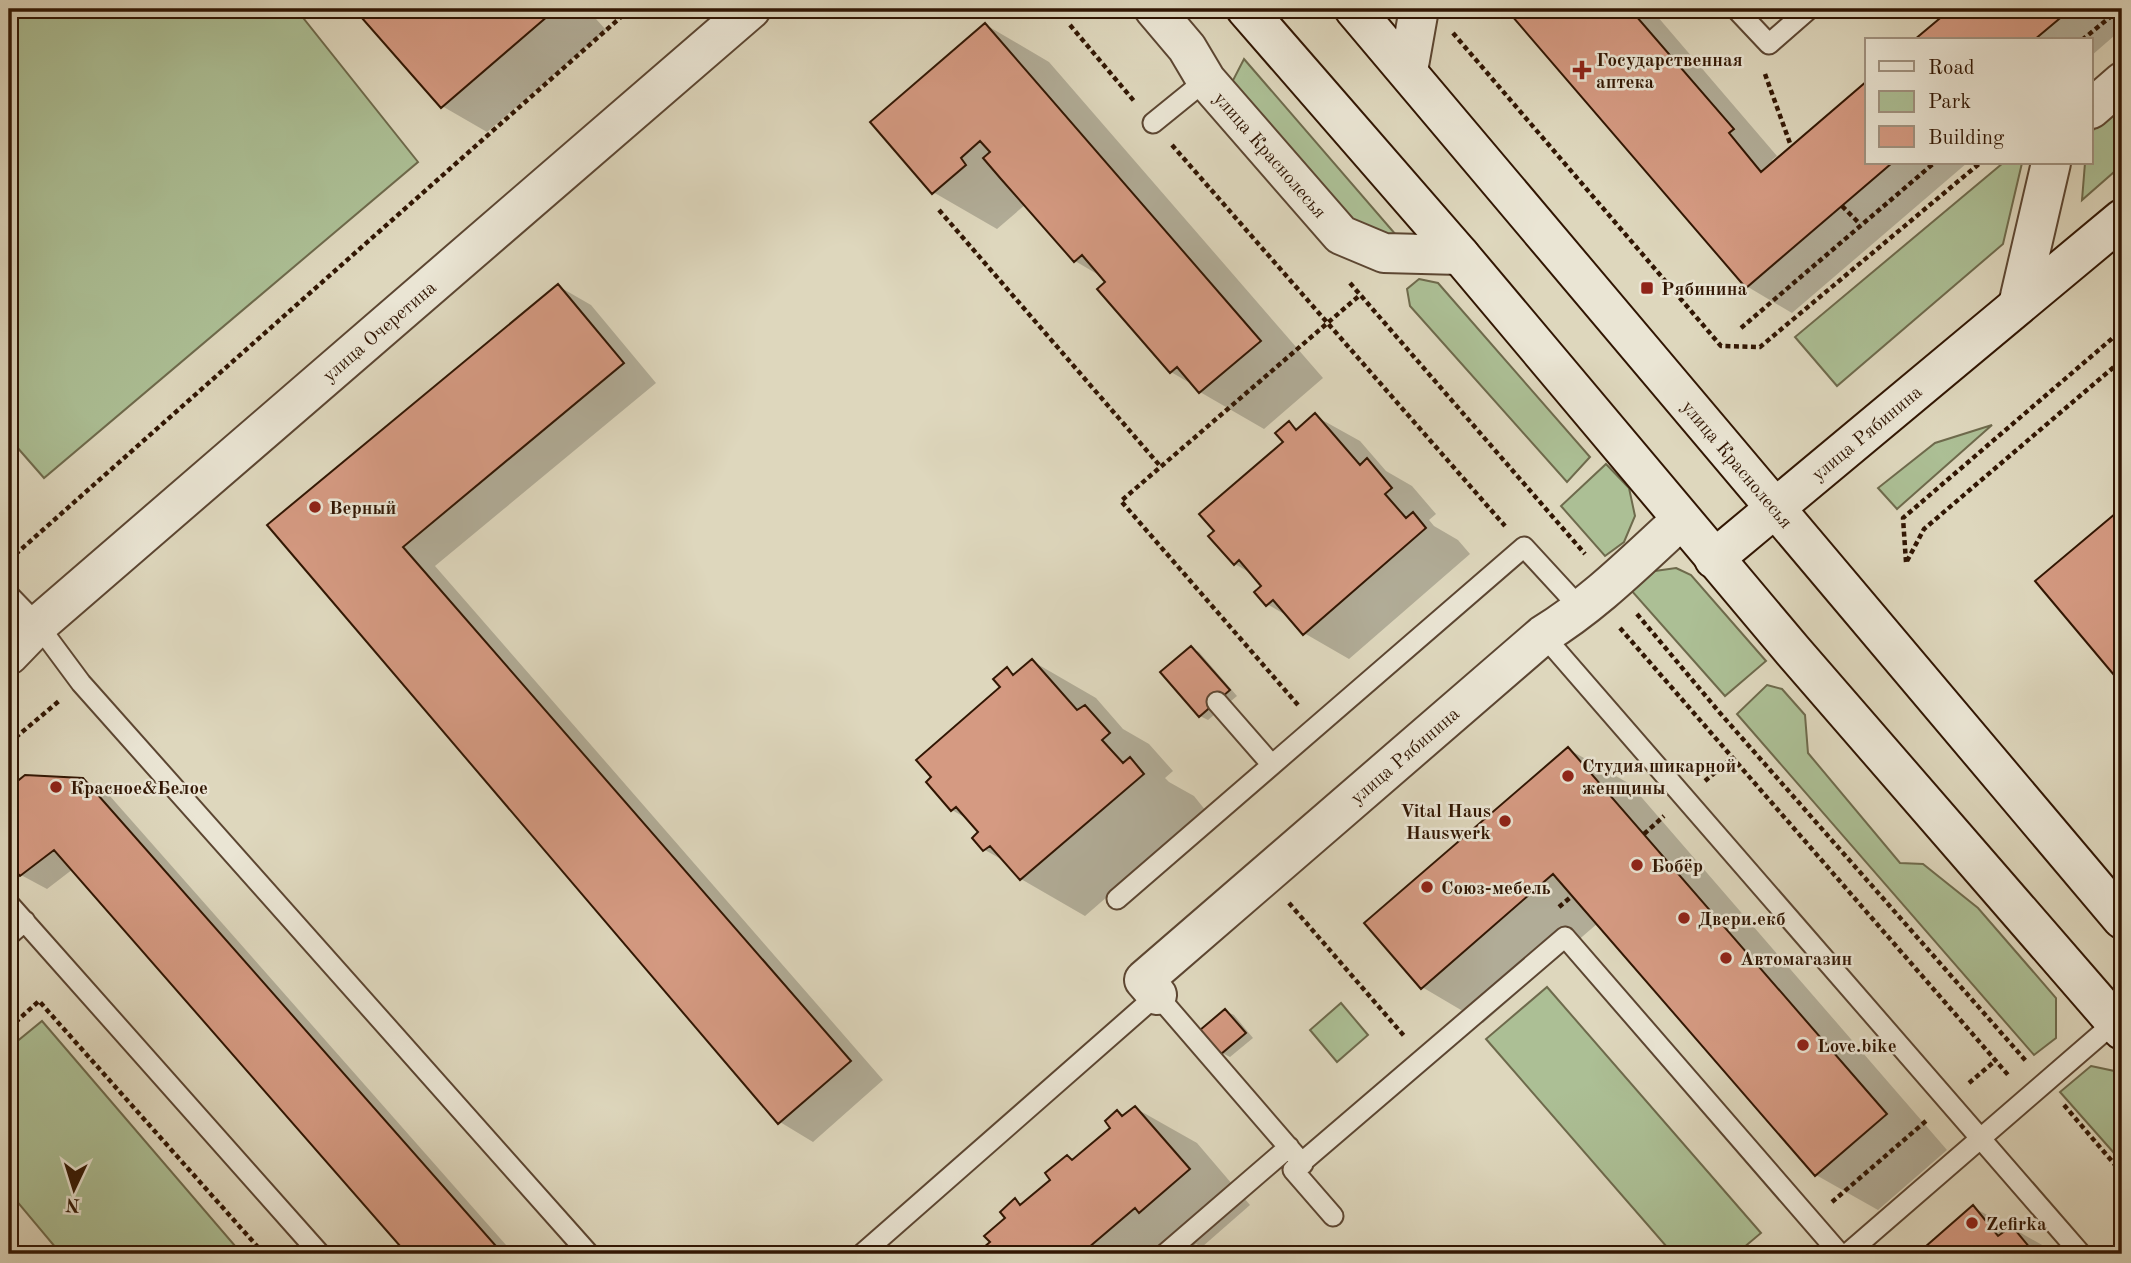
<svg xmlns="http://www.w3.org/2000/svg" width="2131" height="1263" font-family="'Old Standard TT',serif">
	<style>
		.green { fill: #acbf95; stroke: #6e6a4c; stroke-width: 2 }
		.shadow { fill: #0003 }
		.building { fill: #d59a82; stroke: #311603; stroke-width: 2 }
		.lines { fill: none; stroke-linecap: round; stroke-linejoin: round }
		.lane-casing { stroke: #5c4632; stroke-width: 23 }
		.street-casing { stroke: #5c4632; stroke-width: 42 }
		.secondary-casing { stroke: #311603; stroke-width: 42 }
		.path { stroke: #311603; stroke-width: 4.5; stroke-dasharray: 5 3.5; stroke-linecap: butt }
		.lane { stroke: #eae5d4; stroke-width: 19 }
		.street { stroke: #eae5d4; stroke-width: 38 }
		.secondary { stroke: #eae5d4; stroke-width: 38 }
		.poi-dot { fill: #8f2418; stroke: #eae5d4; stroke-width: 2.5 }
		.labels { text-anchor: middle; stroke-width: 5; stroke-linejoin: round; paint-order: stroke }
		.poi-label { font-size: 19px; font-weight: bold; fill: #311603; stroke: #eae5d4; text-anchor: start }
		.street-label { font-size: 19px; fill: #311603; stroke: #eae5d4 }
	</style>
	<rect width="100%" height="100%" fill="#ded7bd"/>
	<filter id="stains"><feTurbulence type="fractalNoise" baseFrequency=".00286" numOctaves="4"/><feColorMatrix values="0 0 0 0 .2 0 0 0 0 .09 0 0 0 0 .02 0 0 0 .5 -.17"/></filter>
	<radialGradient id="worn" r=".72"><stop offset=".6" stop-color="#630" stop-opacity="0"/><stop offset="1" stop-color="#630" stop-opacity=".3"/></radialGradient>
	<path class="green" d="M9,9H296L418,162L44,478L9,438Z
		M1244,59L1403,243L1343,221L1229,88Z
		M2122,105V165L2082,200L2085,163H2091V132Z
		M2003,163H2022L2003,244L1837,386L1795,337Z
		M1419,279L1438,283L1590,457L1567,482L1410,306L1407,289Z
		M1992,425L1897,509L1878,488L1935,443Z
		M1606,464L1629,488L1635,516L1624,542L1605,556L1561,506Z
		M1676,568L1691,575L1766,661L1725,696L1630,589L1655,571Z
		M1767,685L1782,689L1805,715L1808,753L1900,863L1923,864L1978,908L2056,998V1038L2034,1055L1737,714Z
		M1547,987L1761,1233L1736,1254H1673L1486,1039Z
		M1341,1003L1368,1035L1337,1062L1310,1030Z
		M42,1021L242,1254H61L9,1192V1048Z
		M2091,1066L2119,1072L2122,1077V1162L2060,1092Z"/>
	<path class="shadow" d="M356,9H587L606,30L487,132L442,106Z
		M1508,9H1651L1777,156L1772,160L1775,163H1967L1792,313L1748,287Z
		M1953,9H2122V29L2091,56V40H1917Z
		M986,25L1049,62L1323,378L1264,429L1200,392L1195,386L1171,372L1104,278L1075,261L1026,204L997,229L933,192Z
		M558,286L591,305L656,383L435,566L883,1080L813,1142L780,1122L270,526Z
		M1315,416L1360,441L1386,471L1412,486L1436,514L1429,520L1434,526L1458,540L1470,554L1349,659L1304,633L1291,618L1267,604L1264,586L1254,575L1235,564L1285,442L1289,424L1299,429Z
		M2122,510V678L2115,674L2038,581Z
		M1191,648L1199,652L1237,696L1208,720L1200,716Z
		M1032,661L1096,698L1123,729L1149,744L1173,771L1165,778L1169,782L1194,796L1206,811L1085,916L1021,879L1008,863L985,850L981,832L971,821L952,810L1002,687L1007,670L1016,675Z
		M1568,749L1630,784L1947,1150L1878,1210L1816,1175L1598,923L1483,1023L1422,987Z
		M26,777L82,780L109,795L514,1254H409L73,869L47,889L21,875L9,862V790Z
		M1225,1011L1234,1015L1253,1038L1230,1057L1222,1053Z
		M1135,1108L1197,1143L1250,1205L1202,1247L1196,1244L1183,1254H966L972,1249L979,1254L993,1242L1015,1201L1023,1205L1113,1128L1117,1112L1125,1117Z
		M1974,1208L2012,1228L2058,1254H1920Z"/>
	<path class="building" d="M354,9H556L441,108Z
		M1506,9H1630L1734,129L1729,133L1761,172L1867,81V163H1892L1746,288Z
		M1951,9H2071L2034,40H1914Z
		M985,23L1261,341L1199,393L1177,367L1170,373L1097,289L1105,282L1082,255L1074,262L1001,179L983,158L990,152L980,141L961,158L966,165L932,194L870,122Z
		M558,284L624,363L403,547L851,1061L778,1124L267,525Z
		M1315,413L1360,465L1367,458L1392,488L1385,494L1406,518L1413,512L1426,528L1303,635L1273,600L1266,606L1254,592L1261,586L1239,560L1234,565L1208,536L1214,531L1199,514L1283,442L1275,433L1289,421L1296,430Z
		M2122,508V668L2114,675L2035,581Z
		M1191,646L1230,690L1199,717L1160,672Z
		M1032,659L1077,710L1085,705L1110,733L1102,740L1123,763L1130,757L1144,774L1020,880L990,846L983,851L972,838L978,832L956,807L951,811L926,782L931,777L916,760L1000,687L993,679L1007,667L1013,675Z
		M1568,747L1887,1114L1815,1176L1553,874L1421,989L1364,923Z
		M25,775L83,778L503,1254H407L54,850L20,876L9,864V788Z
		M1225,1009L1246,1033L1221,1054L1200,1030Z
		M1135,1106L1190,1169L1139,1213L1135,1208L1081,1254H963L972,1247L977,1253L990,1242L984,1236L1005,1218L1000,1212L1015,1198L1020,1205L1050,1180L1045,1173L1067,1155L1072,1160L1110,1128L1105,1121L1117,1110L1122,1116Z
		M1973,1205L1998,1236L2012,1226L2035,1254H1917Z"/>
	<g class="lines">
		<g class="lane-casing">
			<path id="lane" d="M1736,9L1769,44L1809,9
				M1153,123L1206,80
				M9,595L38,625L81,683L589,1254
				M1543,635L2081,1254
				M1217,702L1272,765
				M1117,899L1524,547L1582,610
				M9,904L320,1254
				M9,935L25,921
				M1333,1216L1293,1170L1565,937L1840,1254
				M862,1254L1157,995L1303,1164
				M1165,1254L1289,1147
				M1847,1254L2115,1022"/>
		</g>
		<g class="street-casing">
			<g id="street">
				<path id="s1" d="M1154,9L1187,48L1206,80L1341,235L1384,253L1460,255"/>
				<path d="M1408,71L1419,9"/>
				<path d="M2091,109L2122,82"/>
				<path d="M2018,305L2051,163"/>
				<path id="s2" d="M9,655L38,625L751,9"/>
				<path id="s3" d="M1157,995L1144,980L1543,635C1595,603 1637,560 1681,520"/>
			</g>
		</g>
		<g class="secondary-casing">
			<g id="secondary">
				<path d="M1246,9L1460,255L1793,651L2122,1030"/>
				<path id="s4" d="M1354,9L2122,919"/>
				<path id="s5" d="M1714,559L2122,219"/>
			</g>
		</g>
		<path class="path" d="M1070,25L1134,101
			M1453,33L1721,346L1760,347L1980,163
			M2082,40L2120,9
			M1765,74L1791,146
			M1172,145L1505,526
			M1842,206L1860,224
			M939,210L1161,467
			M1350,283L1585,554
			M1741,328L1934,163
			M9,560L630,9
			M1907,561L1924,529L2122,360
			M1906,562L1903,518L2122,330
			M1637,614L1720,713L2026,1061
			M1620,628L2009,1076
			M1298,705L1121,501L1360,295
			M9,743L59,701
			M1705,781L1732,758
			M1644,834L1664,816
			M1289,903L1405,1037
			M1559,907L1572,896
			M9,1028L39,1001L264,1254
			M1969,1083L1995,1061
			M2064,1105L2122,1173
			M1832,1202L1926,1121"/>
		<use href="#lane" class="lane"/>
		<use href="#street" class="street"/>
		<use href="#secondary" class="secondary"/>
	</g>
	<g class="poi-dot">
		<path d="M1578.5 59.5h7v7h7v7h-7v7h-7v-7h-7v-7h7z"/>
		<rect x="1640" y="281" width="14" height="14" rx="3.5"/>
		<circle cx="315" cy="507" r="7"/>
		<circle cx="1568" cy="776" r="7"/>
		<circle cx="56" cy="787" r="7"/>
		<circle cx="1505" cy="821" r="7"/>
		<circle cx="1637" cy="865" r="7"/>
		<circle cx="1427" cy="887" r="7"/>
		<circle cx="1684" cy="918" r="7"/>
		<circle cx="1726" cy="958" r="7"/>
		<circle cx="1803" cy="1045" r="7"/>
		<circle cx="1972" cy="1223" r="7"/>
	</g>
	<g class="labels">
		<g class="poi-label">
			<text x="1596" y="66">Государственная<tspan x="1596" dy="22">аптека</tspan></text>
			<text x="1661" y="295">Рябинина</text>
			<text x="329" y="514">Верный</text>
			<text x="1582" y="772">Студия шикарной<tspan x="1582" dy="22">женщины</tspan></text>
			<text x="70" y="794">Красное&amp;Белое</text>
			<text x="1491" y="817" text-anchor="end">Vital Haus<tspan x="1491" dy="22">Hauswerk</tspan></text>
			<text x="1651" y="872">Бобёр</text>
			<text x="1441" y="894">Союз-мебель</text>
			<text x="1698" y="925">Двери.екб</text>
			<text x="1740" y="965">Автомагазин</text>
			<text x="1817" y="1052">Love.bike</text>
			<text x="1986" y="1230">Zefirka</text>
		</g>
		<g class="street-label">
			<text dy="7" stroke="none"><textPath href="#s1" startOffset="187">улица Краснолесья</textPath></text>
			<text dy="7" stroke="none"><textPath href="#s2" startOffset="492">улица Очеретина</textPath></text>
			<text dy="7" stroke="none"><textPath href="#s5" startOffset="198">улица Рябинина</textPath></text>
			<text dy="7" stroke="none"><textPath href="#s4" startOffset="595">улица Краснолесья</textPath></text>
			<text dy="7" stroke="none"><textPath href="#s3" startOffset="364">улица Рябинина</textPath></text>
		</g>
	</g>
	<rect width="2131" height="1263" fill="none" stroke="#ded7bd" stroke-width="35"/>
	<rect x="10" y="10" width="2110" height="1242" fill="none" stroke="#311603" stroke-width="3.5"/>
	<rect x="18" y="18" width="2096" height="1228" fill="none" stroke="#311603" stroke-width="2"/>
	<rect x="1865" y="38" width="228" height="126" fill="#eae5d4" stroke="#a09280" stroke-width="2"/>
	<rect x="1879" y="61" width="35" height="10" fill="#eae5d4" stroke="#a09280" stroke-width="2"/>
	<text x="1928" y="74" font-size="21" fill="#311603">Road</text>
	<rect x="1879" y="91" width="35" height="21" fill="#acbf95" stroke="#a09280" stroke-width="2"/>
	<text x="1928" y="108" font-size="21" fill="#311603">Park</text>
	<rect x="1879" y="126" width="35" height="21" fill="#d59a82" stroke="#a09280" stroke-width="2"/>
	<text x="1928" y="144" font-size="21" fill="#311603">Building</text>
	<g transform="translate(74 1189) rotate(184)" stroke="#eae5d4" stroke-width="5" paint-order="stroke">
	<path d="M0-5L12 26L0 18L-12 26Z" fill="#311603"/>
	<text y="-10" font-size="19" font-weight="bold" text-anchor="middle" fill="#311603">N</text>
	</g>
	<rect width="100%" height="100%" filter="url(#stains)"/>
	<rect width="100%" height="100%" fill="url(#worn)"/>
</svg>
